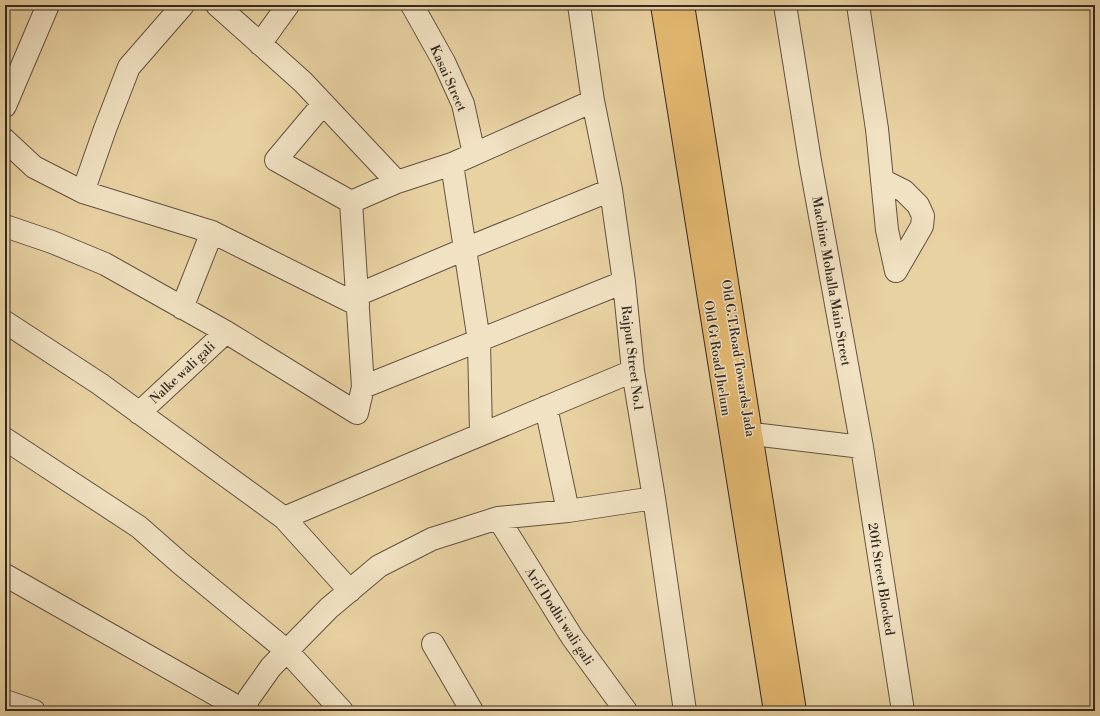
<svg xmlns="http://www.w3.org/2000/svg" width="1100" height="716" font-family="'Libre Bodoni',serif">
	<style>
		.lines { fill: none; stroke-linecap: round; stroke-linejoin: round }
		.minor-casing { stroke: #625242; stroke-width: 24 }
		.major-casing { stroke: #352822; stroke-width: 24 }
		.minor { stroke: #f1e2c3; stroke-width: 22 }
		.major { stroke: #e4b971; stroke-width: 22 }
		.labels { text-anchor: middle; stroke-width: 3; stroke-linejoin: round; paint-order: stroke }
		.street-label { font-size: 13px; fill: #352822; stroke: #f1e2c3 }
	</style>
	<rect width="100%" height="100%" fill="#e9d2a2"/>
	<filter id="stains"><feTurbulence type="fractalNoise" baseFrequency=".005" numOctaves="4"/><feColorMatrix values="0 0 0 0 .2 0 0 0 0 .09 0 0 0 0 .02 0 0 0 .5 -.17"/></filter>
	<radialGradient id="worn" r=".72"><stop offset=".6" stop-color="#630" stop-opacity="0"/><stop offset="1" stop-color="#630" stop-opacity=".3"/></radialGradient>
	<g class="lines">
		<g class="minor-casing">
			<path id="minor" d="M217,5L303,82L397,182
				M412,5L444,62L463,104L474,154
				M579,5L593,101L611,190L624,282L633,371L654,498L685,711
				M858,5L877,129L887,230L896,271
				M260,44L288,5
				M323,104L276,160L351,202
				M5,106L48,5
				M5,140L34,167L83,192L212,232L358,305
				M452,164L479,341L481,434
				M882,180L904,191L918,205L923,216L922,226L896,271
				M83,192L105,129L129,67L183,5
				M351,202L397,182L452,164L593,101
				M5,226L52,242L105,264L226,332L357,413L363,387L351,202
				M357,295L465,249L611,190
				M182,308L212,232
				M5,322L100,384L284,518L425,458L633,371
				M363,387L624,282
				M546,407L568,511
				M139,413L226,332
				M752,436L761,435L862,447L810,161L785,5
				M5,439L139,527L180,563L287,651L342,711
				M862,447L903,711
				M284,518L350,591
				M498,518L572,637L626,711
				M5,575L243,710
				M433,644L472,711
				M5,701L34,711
				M243,711L249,698L271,667L329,608L379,566L432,539L498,518L568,511L654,498"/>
		</g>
		<g class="major-casing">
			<path id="major" d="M662,5L775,711
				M683,5L795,711"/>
		</g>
		<use href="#minor" class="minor"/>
		<use href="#major" class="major"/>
	</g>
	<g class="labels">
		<g class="street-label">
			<text transform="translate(449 78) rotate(66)" y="5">Kasai Street</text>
			<text transform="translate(832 281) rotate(80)" y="5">Machine Mohalla Main Street</text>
			<text transform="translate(633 358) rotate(83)" y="5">Rajput Street No.1</text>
			<text transform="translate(718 358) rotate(81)" y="5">Old Gt Road Jhelum</text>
			<text transform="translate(739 358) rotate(81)" y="5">Old G.T.Road Towards Jada</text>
			<text transform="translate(182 372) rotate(-43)" y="5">Nalke wali gali</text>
			<text transform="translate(882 579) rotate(81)" y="5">20ft Street Blocked</text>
			<text transform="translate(560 616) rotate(57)" y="5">Arif Dodhi wali gali</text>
		</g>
	</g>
	<rect width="1100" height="716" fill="none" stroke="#e9d2a2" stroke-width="20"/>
	<rect x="6" y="6" width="1088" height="704" fill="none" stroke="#352822" stroke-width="2"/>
	<rect x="10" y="10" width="1080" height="696" fill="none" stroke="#352822"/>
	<rect width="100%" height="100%" filter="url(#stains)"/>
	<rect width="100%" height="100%" fill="url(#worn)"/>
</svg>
